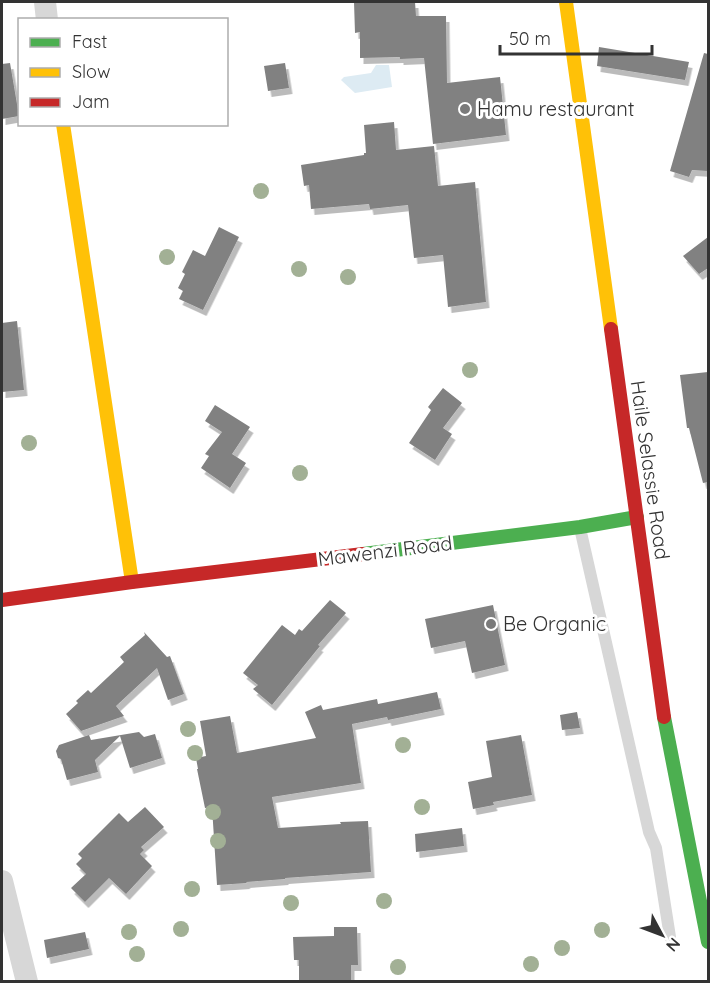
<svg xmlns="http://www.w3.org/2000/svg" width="710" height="983" font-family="Quicksand,sans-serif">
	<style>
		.water { fill: #ddebf3 }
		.building { fill: #818181; filter: url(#shadow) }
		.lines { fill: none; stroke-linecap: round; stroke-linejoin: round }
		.lane { stroke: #d7d7d7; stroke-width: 12 }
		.street { stroke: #d7d7d7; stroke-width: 22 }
		.fast { stroke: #4caf50; stroke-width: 14 }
		.slow { stroke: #ffc107; stroke-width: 14 }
		.jam { stroke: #c62828; stroke-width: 14 }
		.tree { fill: #a2b095 }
		.poi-dot { fill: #7a7a7a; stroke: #fff; stroke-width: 2 }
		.labels { text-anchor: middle; stroke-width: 6; stroke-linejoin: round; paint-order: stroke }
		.poi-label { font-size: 20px; fill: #333; stroke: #fff; text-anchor: start }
		.street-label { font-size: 20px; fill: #333; stroke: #fff }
	</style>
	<defs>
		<filter id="shadow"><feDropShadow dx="3.5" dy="6" stdDeviation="0" flood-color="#0004"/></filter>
	</defs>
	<rect width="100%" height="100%" fill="#fff"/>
	<path class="water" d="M376,65H389L392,87L355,93L341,80L344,77L371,73Z"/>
	<path class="building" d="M354,2H415L416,16H446L447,83L500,77L506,135L433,144L424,58L400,59V57L360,58V32L355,33Z
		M599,47L689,62L685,80L597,66Z
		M704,53L708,54V171L692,170L689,177L670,171Z
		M10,63L19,116L2,119V64Z
		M285,63L289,88L268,91L264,66Z
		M394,122L396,150L434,146L438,186L475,182L486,302L448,307L443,255L414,258L408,205L370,209L369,204L311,209L309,185L304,186L301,165L364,155V153H366L364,125Z
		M219,227L239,237L203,310L179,299L183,291L178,288L185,274L182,272L193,250L205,256Z
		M708,237V268L699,274L683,256Z
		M17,321L24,390L2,392V323Z
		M708,372V482L703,483L689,428H687L680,375Z
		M443,388L462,403L443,428L452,434L435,460L409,443L431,410L428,407Z
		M215,405L250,427L232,454L246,463L230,488L201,468L209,456L205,454L222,432L205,421Z
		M330,600L346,613L318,645L320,646L272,705L253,689L258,685L243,673L282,625L295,635L299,629L302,631Z
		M493,605L505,665L472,673L465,641L431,648L425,619Z
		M144,632L167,657L170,656L184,694L168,700L157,668L116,706L124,716L81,731L66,714L78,703L76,701L88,690L91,693L124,662L120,657L145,635Z
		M437,692L441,709L388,720L387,717L352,724L361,783L272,797L278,828L341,824L340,822L368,821L371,872L285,878V879L246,882L247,883L217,885L212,807L205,808L197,769H198L196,758L206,756L200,721L230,716L237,753L316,738L305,712L321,705L323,710L377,699L378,704Z
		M577,712L580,728L562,730L560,715Z
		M139,732L144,737L155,734L162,758L130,768L120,736L95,760L98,772L67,780L61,759L58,758L56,751L59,745L89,735L91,740Z
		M521,735L532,795L493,802L494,805L473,809L468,782L492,777L486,741Z
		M145,807L164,827L141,847L144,850L140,854L152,866L126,894L109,878L85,902L71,888L86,874L76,864L82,858L78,854L119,813L128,822Z
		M462,828L464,846L416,852L415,834Z
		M334,927H357L358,965H351V981H299V960H294L293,937L334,936Z
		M85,932L89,949L47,958L44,940Z"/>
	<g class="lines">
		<path class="lane" d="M580,528L649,832L656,848L670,937"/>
		<path class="street" d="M45,2L47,20
			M2,881L27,982"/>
		<path class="fast" d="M363,554L580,527L637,517
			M664,717L708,942"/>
		<path class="slow" d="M566,2L611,329
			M63,124L132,582"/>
		<path class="jam" d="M611,329L664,717
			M2,600L132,582L363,554"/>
	</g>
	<g class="tree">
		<circle cx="261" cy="191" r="8"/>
		<circle cx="167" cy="257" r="8"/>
		<circle cx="299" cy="269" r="8"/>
		<circle cx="348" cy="277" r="8"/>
		<circle cx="470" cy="370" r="8"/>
		<circle cx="29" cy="443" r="8"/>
		<circle cx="300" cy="473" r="8"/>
		<circle cx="188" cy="729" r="8"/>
		<circle cx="403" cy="745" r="8"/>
		<circle cx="195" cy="753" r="8"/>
		<circle cx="422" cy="807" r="8"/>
		<circle cx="213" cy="812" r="8"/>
		<circle cx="218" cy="841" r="8"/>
		<circle cx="192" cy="889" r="8"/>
		<circle cx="384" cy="901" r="8"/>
		<circle cx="291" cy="903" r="8"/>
		<circle cx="181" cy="929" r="8"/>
		<circle cx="602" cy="930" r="8"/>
		<circle cx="129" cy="932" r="8"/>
		<circle cx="562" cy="948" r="8"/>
		<circle cx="137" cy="954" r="8"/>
		<circle cx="531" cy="964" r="8"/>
		<circle cx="398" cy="967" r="8"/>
	</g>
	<g class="poi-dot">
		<circle cx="465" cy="109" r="6"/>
		<circle cx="491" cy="624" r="6"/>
	</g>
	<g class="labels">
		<g class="poi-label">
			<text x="477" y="116">Hamu restaurant</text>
			<text x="503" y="631">Be Organic</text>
		</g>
		<g class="street-label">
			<text transform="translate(650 470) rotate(82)" y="7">Haile Selassie Road</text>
			<text transform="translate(385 551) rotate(-7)" y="7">Mawenzi Road</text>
		</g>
	</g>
	<rect width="710" height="983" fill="none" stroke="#333333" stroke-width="6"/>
	<rect x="18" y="18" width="210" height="108" fill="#ffffff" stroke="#adadad" stroke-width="1.5"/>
	<rect x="30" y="38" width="30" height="9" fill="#4caf50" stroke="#adadad" stroke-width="1.5"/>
	<text x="72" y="48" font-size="18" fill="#333333">Fast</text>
	<rect x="30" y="68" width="30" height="9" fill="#ffc107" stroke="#adadad" stroke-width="1.5"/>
	<text x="72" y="78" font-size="18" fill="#333333">Slow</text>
	<rect x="30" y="98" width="30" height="9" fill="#c62828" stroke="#adadad" stroke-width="1.5"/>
	<text x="72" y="108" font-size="18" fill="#333333">Jam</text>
	<g transform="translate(662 935) rotate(131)" stroke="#ffffff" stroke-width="4.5" paint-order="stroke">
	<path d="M0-4.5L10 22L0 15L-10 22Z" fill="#333333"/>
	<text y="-9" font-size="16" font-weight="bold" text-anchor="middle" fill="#333333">N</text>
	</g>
	<path d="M500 45v9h152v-9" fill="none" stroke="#333333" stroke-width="3"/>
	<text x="509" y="45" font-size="18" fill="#333333" stroke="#ffffff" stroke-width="4.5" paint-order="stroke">50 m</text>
</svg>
